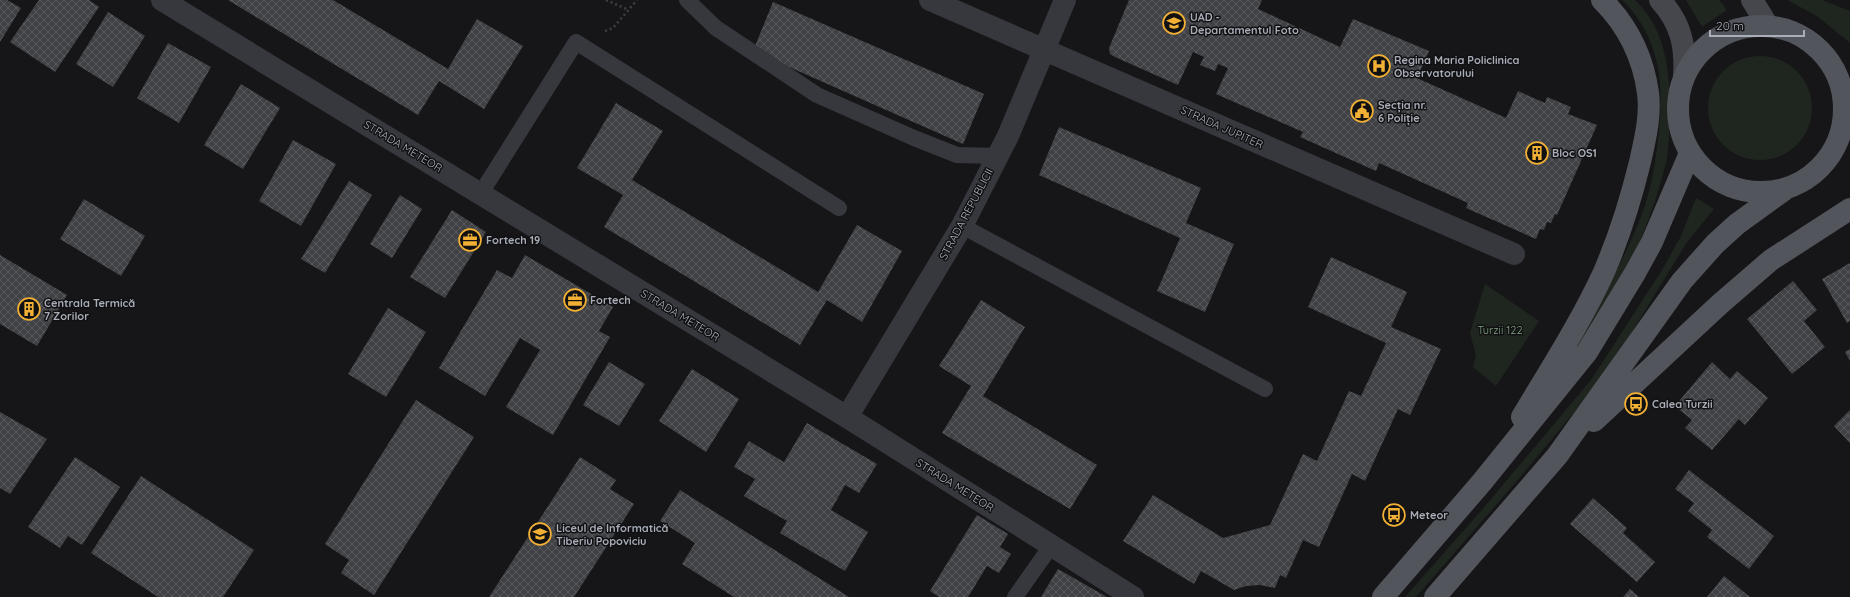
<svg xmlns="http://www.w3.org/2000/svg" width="1850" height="597" font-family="Quicksand,sans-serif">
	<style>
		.green { fill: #1e261f }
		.building { fill: url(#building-cross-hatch) }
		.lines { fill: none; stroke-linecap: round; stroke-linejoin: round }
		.path { stroke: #3d3f44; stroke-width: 2.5; stroke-dasharray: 2 3; stroke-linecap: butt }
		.service { stroke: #37383d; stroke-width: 16 }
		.minor { stroke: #37383d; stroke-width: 22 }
		.secondary { stroke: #45474d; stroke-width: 22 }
		.primary { stroke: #53555c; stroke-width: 22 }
		.labels { text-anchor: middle; stroke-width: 3; stroke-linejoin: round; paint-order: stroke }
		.poi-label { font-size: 11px; font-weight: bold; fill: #a8adb8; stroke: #111113; text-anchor: start }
		.street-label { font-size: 11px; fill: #a8adb8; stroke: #111113 }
		.park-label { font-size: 11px; fill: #7fa381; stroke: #111113 }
	</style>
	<defs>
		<pattern id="building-cross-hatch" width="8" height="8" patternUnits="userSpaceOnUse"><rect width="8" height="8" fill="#404145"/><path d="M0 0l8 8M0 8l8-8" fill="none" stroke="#595a5e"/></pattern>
	</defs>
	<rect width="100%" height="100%" fill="#161618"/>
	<path class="green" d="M1622,0H1635C1667,30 1670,74 1670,115C1669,131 1669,148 1666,163C1656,203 1639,249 1619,285C1606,307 1589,328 1575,350C1599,305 1623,262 1642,214C1656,178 1667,97 1656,59C1650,36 1639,16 1622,0Z
		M1686,0H1719L1727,10L1702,27Z
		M1787,0H1822L1850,11V43L1817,16Z
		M1708 108a52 52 0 1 1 104 0a52 52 0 1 1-104 0Z
		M1696,198L1714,209L1687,242L1629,337L1597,385L1517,481L1416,597H1405L1480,512L1591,380L1662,270L1681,236Z
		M1485,284L1539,321L1496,386L1473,367L1476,355L1470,333Z"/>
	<path class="building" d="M0,0H7L21,8L0,42Z
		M39,0H89L99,7L55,72L10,42Z
		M228,0H333L448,69L477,19L523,46L484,109L439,81L418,115Z
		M1129,0H1262L1258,9L1340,47L1353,19L1429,51L1417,78L1506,118L1518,91L1545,103L1547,97L1571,107L1568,114L1597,125L1557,215L1555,214L1551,223L1547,222L1544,230L1540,229L1536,239L1466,208L1468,203L1379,163L1376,171L1300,137L1303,132L1216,94L1228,68L1218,64L1215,71L1200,65L1204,57L1193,52L1178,85L1115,57L1110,54L1109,48Z
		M773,2L984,94L963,144L753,51Z
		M108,12L145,36L113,87L76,64Z
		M168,43L211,67L179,123L137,98Z
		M241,84L280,108L243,169L204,145Z
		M616,103L663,131L632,180L818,292L857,225L902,251L862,322L827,300L800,345L604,227L623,195L577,168Z
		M1059,127L1201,188L1186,223L1234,244L1205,312L1157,291L1180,238L1039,175Z
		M293,140L336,164L301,226L259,201Z
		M349,181L372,195L325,273L301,259Z
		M400,195L422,209L392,258L370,244Z
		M84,199L145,236L121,276L60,239Z
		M452,210L486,232L445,298L410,277Z
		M0,255L67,295L37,346L0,324Z
		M525,255L613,307L599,331L610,337L553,435L506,407L540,350L520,338L485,396L439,368L497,270L512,278Z
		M1331,257L1407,292L1391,327L1441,349L1410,415L1398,409L1365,481L1352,474L1319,547L1303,540L1286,578L1280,575L1275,588L1260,585L1246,586L1234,590L1201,571L1194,584L1123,541L1153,495L1223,538L1270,525L1303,454L1317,461L1349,391L1361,396L1386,343L1308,307Z
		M1850,263V321L1847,323L1822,279Z
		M1793,281L1817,310L1804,321L1825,347L1792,374L1747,319Z
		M981,300L1025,327L983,396L1097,465L1070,509L942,433L971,386L939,366Z
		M388,308L426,332L386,397L348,374Z
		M1850,349V361L1845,352Z
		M609,362L645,384L619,426L583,405Z
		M1712,362L1730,379L1737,371L1768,398L1745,425L1739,419L1712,450L1685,428L1692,420L1675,406Z
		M692,369L739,399L706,452L659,421Z
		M416,400L474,437L374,595L341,573L349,560L325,544Z
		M1850,410V443L1834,426Z
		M0,412L47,439L10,494L0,488Z
		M807,423L877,464L859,493L845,485L831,510L868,532L845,571L780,533L787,521L744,496L755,479L734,467L749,441L784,462Z
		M75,457L120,487L82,545L68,536L60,548L28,527Z
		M580,457L616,480L610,489L634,504L574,597H489Z
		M1689,470L1774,536L1749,569L1707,537L1712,530L1688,511L1694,503L1675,489Z
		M141,476L254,550L223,597H158L91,553Z
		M680,490L849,597H734L682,564L695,543L660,521Z
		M1593,498L1627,528L1623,533L1655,562L1637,582L1570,524Z
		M977,515L1008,534L1000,547L1011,554L999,573L987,566L968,597H939L930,591Z
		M1058,569L1107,597H1041Z
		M1724,576L1750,597H1707Z
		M1630,589L1639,597H1623Z"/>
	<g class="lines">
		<path class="path" d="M606,0L629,10
			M605,31L613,28L637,0"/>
		<path class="service" d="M687,0L716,28L817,95L914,138L957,155L997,156
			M481,193L576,42L839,208
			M962,226L1265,389
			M1015,597L1051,546"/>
		<path class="minor" d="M162,0L847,417L1133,597
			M930,0L1514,254
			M847,417L962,226L1008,136L1065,0"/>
		<path class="secondary" d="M1660,0C1681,23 1686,46 1684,76
			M1752,0L1768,26"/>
		<path class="primary" d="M1678 109a83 83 0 1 1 166 0a83 83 0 1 1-166 0Z
			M1522,417C1550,370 1581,322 1604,272C1619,237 1631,199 1640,162C1645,140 1651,116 1648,93C1643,56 1628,26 1602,0
			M1594,421L1720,304L1771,260L1850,209
			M1383,597L1482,482L1587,352L1635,273L1652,242L1690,153
			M1435,597L1557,456L1682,281L1715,244L1737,224L1784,190"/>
	</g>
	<defs>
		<g id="university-ring" transform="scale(1.15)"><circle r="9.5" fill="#111113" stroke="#f2b134" stroke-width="1.5"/><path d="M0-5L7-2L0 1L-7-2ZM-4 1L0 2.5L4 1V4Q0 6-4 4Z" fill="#f2b134"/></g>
		<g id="hospital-ring" transform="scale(1.15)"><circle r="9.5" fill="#111113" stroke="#f2b134" stroke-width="1.5"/><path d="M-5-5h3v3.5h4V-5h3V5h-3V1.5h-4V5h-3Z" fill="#f2b134"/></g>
		<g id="civic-ring" transform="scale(1.15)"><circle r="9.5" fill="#111113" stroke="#f2b134" stroke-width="1.5"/><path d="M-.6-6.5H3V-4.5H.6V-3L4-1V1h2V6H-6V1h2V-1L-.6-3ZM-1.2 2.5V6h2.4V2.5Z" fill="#f2b134"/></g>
		<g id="building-ring" transform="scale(1.15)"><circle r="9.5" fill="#111113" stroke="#f2b134" stroke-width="1.5"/><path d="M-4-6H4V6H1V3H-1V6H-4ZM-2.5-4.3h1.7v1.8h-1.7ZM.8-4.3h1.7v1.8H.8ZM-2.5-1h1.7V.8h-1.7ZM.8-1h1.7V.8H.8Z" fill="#f2b134"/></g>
		<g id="office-ring" transform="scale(1.15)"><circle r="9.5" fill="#111113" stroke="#f2b134" stroke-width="1.5"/><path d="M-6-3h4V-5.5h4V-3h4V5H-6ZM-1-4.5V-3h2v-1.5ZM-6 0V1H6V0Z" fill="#f2b134"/></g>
		<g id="bus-ring" transform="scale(1.15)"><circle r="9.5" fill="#111113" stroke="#f2b134" stroke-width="1.5"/><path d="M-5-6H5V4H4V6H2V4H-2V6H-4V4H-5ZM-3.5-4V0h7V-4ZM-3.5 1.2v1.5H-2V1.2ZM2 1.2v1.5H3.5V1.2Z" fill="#f2b134"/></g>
		<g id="school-ring" transform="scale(1.15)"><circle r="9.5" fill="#111113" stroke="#f2b134" stroke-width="1.5"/><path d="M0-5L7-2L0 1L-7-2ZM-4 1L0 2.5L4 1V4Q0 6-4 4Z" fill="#f2b134"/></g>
	</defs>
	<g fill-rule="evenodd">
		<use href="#university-ring" x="1174" y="23"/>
		<use href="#hospital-ring" x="1379" y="66"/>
		<use href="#civic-ring" x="1362" y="111"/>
		<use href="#building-ring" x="1537" y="153"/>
		<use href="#office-ring" x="470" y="240"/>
		<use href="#office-ring" x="575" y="300"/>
		<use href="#building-ring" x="29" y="309"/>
		<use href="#bus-ring" x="1636" y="404"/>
		<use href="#bus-ring" x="1394" y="515"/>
		<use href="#school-ring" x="540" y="534"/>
	</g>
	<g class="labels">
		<g class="poi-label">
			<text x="1190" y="21">UAD -<tspan x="1190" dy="13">Departamentul Foto</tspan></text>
			<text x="1394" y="64">Regina Maria Policlinica<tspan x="1394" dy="13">Observatorului</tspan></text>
			<text x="1378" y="109">Secția nr.<tspan x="1378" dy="13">6 Poliție</tspan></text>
			<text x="1552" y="157">Bloc OS1</text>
			<text x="486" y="244">Fortech 19</text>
			<text x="590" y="304">Fortech</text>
			<text x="44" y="307">Centrala Termică<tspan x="44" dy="13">7 Zorilor</tspan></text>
			<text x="1652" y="408">Calea Turzii</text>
			<text x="1410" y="519">Meteor</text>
			<text x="556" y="532">Liceul de Informatică<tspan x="556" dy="13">Tiberiu Popoviciu</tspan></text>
		</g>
		<g class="street-label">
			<text transform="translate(1222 127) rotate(24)" y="4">STRADA JUPITER</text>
			<text transform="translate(403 146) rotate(31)" y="4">STRADA METEOR</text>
			<text transform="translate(966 214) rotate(-62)" y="4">STRADA REPUBLICII</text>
			<text transform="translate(680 315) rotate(31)" y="4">STRADA METEOR</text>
			<text transform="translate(955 485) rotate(32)" y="4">STRADA METEOR</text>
		</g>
		<g class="park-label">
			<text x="1500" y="334">Turzii 122</text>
		</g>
	</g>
	<path d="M1710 30v6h94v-6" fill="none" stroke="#a8adb8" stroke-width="2"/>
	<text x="1716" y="30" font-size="12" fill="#a8adb8" stroke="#111113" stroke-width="3" paint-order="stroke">20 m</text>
</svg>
